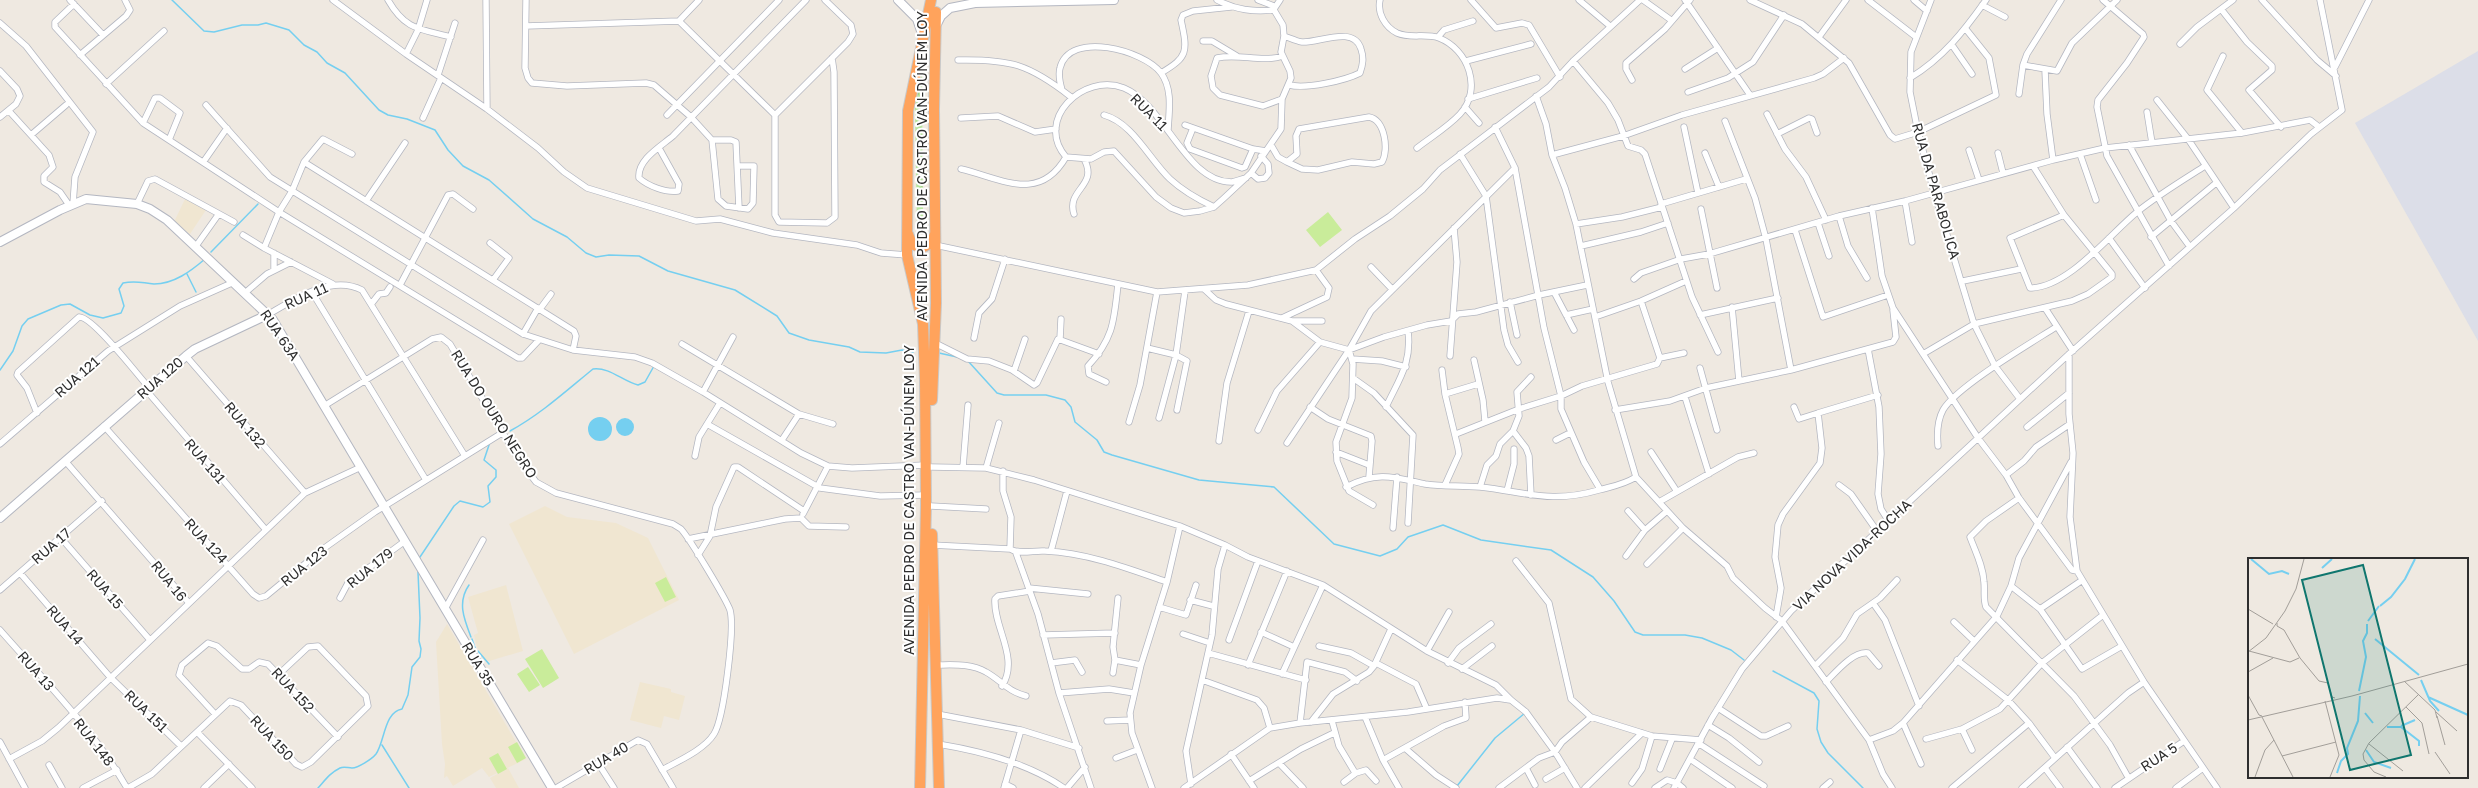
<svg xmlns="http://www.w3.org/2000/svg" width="2478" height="788" font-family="'Golos Text',sans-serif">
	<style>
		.education { fill: #f0e6d1 }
		.airport { fill: #dcdee8 }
		.grass { fill: url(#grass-dots) }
		.pitch { fill: #c9ec9a }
		.water { fill: #75cff0 }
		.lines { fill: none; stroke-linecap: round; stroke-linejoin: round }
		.stream { stroke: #75cff0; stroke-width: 1.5 }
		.street-casing { stroke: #b4b7c1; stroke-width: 7 }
		.secondary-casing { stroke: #b4b7c1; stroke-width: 10 }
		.highway-casing { stroke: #c9c9c9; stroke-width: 12 }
		.street { stroke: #fff; stroke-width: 5.5 }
		.secondary { stroke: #fff; stroke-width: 8 }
		.highway { stroke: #ffa35c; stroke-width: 10 }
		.labels { text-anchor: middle; stroke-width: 4; stroke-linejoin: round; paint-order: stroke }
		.street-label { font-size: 14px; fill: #2e2e2e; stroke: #fff }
		.inset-river { fill: none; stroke: #75cff0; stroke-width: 2 }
		.inset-road { fill: none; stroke: #a29e99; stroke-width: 1 }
		.view { fill: #0f766e; fill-opacity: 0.15; stroke: #0f766e; stroke-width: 2 }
		.inset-edge { fill: none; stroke: #2e2e2e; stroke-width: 2 }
	</style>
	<defs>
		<pattern id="grass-dots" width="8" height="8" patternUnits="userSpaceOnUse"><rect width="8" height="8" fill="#b6e59e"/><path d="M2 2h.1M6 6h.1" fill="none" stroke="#9dc588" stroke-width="1.8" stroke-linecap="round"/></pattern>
	</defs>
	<rect width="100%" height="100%" fill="#efe9e1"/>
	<path class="education" d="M185,199L206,210L190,234L174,222Z
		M545,506L567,517L616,523L648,538L679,600L574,654L509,524Z
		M506,585L523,651L486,662L477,647L474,635L478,633L468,597Z
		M447,624L526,759L489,777L482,768L453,786L447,776L444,778L445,764L442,744L436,642Z
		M640,682L671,689V692L685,696L679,720L664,716L661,728L630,720Z
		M508,768L519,788H496L490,778Z"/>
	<path class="airport" d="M2478,51V341L2355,123Z"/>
	<path class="grass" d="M922,68L923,231L920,234L917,231L915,108Z"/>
	<path class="pitch" d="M1328,212L1342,230L1320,247L1306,230Z
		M666,577L676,597L665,602L655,583Z
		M542,649L559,678L543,688L525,659Z
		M528,667L540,685L529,692L517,674Z
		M517,742L526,758L517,763L508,747Z
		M498,753L507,769L498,774L489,758Z"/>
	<path class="water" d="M588 429a12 12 0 1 1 24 0a12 12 0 1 1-24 0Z
		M616 427a9 9 0 1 1 18 0a9 9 0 1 1-18 0Z"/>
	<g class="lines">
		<path class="stream" d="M172,0L204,31L214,32L242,25H258L266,23L289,30L304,45L317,52L327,63L345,73L379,110L388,115L407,119L435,130L448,150L463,166L489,180L533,219L567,237L586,253L596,257L609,255L639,256L668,271L735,290L777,316L789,333L809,340L849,347L860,352L886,353L902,350L913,352
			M211,252L258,204
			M187,274L196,292
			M939,353L957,357
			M968,361L997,393L1004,395H1046L1065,400L1071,407L1075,422L1097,440L1104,452L1112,455L1199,480L1274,487L1334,544L1380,556L1397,549L1408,537L1443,525L1481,540L1551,550L1593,577L1614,601L1635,632L1643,635H1685L1702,638L1731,650L1744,660
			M0,370L13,351L22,326L28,319L61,305L70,304L90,315L103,318L121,313L124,306L119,289L123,283C136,280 142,283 154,284C174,284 191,271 205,259
			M510,431C541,414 566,391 593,369C610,367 622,381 638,385L645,382L654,366
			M420,557L454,506L460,501L483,507L490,502L488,486L496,477V470L484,460L490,442
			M469,585C457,602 464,619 471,637
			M472,639L475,648
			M478,651L489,664
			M1773,671L1814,693L1819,701L1817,729L1821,742L1828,753L1863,788
			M382,745L409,788
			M1457,786L1495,738L1525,713
			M318,788C326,779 330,773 340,768C344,766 348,768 352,768C358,768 372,759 376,754C385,741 384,712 402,709L408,695L412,667L420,657L421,649L419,641L420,618L418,572"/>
		<g class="street-casing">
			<path id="street" d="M70,0L103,35
				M333,0L406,54L487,109L538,148L564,172L587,188L696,221L720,219L773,233L857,245L881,253L907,255
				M388,0C405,30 420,29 451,37
				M486,0L487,109
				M526,0L525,68L528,78L532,83L567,86L646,83L654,85L691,117L712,140L718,199L726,206L748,209L753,203L754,166H738
				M825,0L851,25L853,34L848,42L775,115V215L779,222L827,223L835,217L834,72L832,58
				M1217,0C1236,10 1253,12 1274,10L1283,25L1284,36L1281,52L1290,71L1291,78L1282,99L1281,129L1251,173L1223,199L1214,207L1200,211L1184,213L1171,208L1156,197L1114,151L1104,152L1091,159L1066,157C1034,120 1083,72 1124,88C1165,105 1186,183 1232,182C1236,181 1242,179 1246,178
				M1258,0L1274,6
				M1380,0C1377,13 1385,27 1397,33C1410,39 1426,33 1439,38C1468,49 1483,89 1460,114C1448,127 1431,137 1417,148
				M1471,0L1496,28L1522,23L1529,25L1560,77
				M1579,0L1610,26
				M1643,0L1671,20
				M1685,0L1750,95
				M1750,0L1802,24L1849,63L1890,135L1895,139L1918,132L1996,95L1989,58L1965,28
				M1868,0L1916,37
				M1914,0L1927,11
				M1931,0L1911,52L1910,92L1918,132L1934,192L1974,324L1995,366L2020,399
				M2103,0L2143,34L2144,37L2127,63L2098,100L2097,107L2107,156L2169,266
				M2262,0L2317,60L2336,76
				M74,4L55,22V27L143,123L279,212L518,358H522L539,340
				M1982,5L2005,17
				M1274,9L1280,0
				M2221,9L2247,42L2272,66V70L2249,90L2281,127
				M679,21L775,115
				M0,23L26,46L93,132L75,177L73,204
				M526,26L679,21L699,0
				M1284,36C1290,38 1296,41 1302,42C1319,43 1354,25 1361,49C1364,58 1363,64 1360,73C1344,81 1306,89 1289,85
				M1438,37L1444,30L1473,21
				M1819,37L1846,0
				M1203,41H1212L1237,56
				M2180,44L2197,27L2233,0
				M1952,45L1972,74
				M406,54L418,30L427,0
				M80,55L126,16L130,10L125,0
				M2223,56L2207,90L2242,133
				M958,60C1010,59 1029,64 1071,97
				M1466,61L1531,44
				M1573,61L1608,103L1618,120L1628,146L1641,150L1645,154L1692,297L1718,352
				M2023,65L2057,71L2072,43L2117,0
				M2335,67L2369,0
				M1685,69L1718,48
				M2045,70L2047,114L2053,160
				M0,71L17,89L20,96L16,104L0,117
				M1161,73C1188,57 1188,52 1181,20L1183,15L1193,11L1231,7
				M438,75L455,23
				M1910,78C1943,58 1964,31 1986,0
				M1632,80L1626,69V63L1665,29L1690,0
				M106,84L164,31
				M1062,90C1060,83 1058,75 1060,68C1069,30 1144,50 1161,73C1173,89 1169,112 1168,130
				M1688,92L1728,78L1753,62L1784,15
				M2019,94L2023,65L2027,54L2061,0
				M1536,96L1546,124L1552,155L1565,188L1576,224L1608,382L1636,477L1683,528L1727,566L1733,578L1765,608L1782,621L1869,740L1883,774L1892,788
				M1282,99L1263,106L1220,95L1213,88L1211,76L1217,58C1239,53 1261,63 1283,56
				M1468,99L1537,78
				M2157,100L2188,139L2234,208
				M206,105L270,177L523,334L573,350L635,357L652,363L703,392L801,453L828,466L852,468L926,465
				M1465,107L1479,123
				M9,111L49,155L53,167L44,176V182L60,192L69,205
				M2147,112L2152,143
				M1767,114L1785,149L1806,177L1826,220
				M667,115L779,0
				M1104,115C1133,123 1149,159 1170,179C1183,191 1197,199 1214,207
				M1369,117C1385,120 1389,150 1382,162L1374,164L1352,162L1318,170L1302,169L1287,162L1297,154L1296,136L1299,129Z
				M423,118L441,78
				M961,118L998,116L1035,132L1056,129
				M1725,121L1755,198L1766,239L1791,370
				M143,123L155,98H160L180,113L169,140
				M1185,125L1253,149L1266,151
				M1495,127L1515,168L1544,328L1561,396V409L1584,462L1600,489
				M1684,127L1698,193
				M1193,128L1187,143L1190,149L1242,168L1245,167L1253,149
				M1777,134L1809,118L1812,119L1817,133
				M31,135L66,105
				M712,140H731L736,142L739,208
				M1271,145L1278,157L1287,162
				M2129,145L2171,221L2190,247
				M659,148L679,184L678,191C666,193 648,186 639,178C637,160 660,147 673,136L806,0
				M1969,150L1979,180
				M1705,153L1719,187
				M1998,153L2003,173
				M1460,154L1486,196L1504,330L1508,345L1518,362
				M2080,154L2096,200
				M1552,155L1623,136L1682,115L1814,78L1823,74L1844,58
				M204,161L227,128
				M304,162L574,331L576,336L573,350
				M961,169C1000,178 1039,204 1066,157
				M1251,173L1258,179L1265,178L1269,173L1268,164L1261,156
				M366,201L405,143
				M1905,201L1912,242
				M137,204L148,181L155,179L234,222
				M1661,204L1746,179
				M1872,208L1882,276L1893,308L1978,438L2006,475L2019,498L2072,570L2077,571
				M1701,209L1717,288
				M1074,214C1066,189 1099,186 1084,159
				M2064,215L2010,238L2030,288C2068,288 2109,235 2137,212C2158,195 2183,180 2205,166
				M1839,216L1848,246L1867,278
				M1818,223L1829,256
				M1576,224L1622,217L1662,207
				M1795,230L1823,317L1888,295
				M243,235L264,248L279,212L292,191L304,162L323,139L352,154
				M2151,237L2216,183
				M2109,238L2145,288
				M490,243L509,258L493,280
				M935,245L1157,292L1248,285L1316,270L1355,239L1390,216L1423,189L1440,170L1549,87L1573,61L1640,0
				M196,246L218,215
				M1581,246L1641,232L1668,223
				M264,248L333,284
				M274,253V270
				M1371,267L1392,289
				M1634,279L1641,273L1681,259L1709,254L1839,216L1905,201L2053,160L2105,148L2242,133L2310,120L2319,127
				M1963,281L2021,269
				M400,285L448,195L453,194L473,209
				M1204,289L1216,300L1226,304L1292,321L1320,342L1349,350L1384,337L1427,325L1451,321L1458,314L1476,312L1539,295L1587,285
				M246,292L267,274L291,262
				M312,292L426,480
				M1554,292L1574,330
				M1510,302L1517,335
				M372,303L379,294L386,293L390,287
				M1732,307L1739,381
				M2045,308L2073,351
				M540,309L551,294
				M269,314C295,299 332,274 362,290L465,456
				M1566,315L1593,309
				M1700,315L1778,298
				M1595,317L1641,301L1686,281
				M1282,318L1327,297L1329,288L1316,270
				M1292,321H1322
				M523,334L538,308
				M974,338L979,313L992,299L1005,259
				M1060,339L1061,319
				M933,342L967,359L989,361L1012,370L1034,385L1037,383L1058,339L1099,354
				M682,344L799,414L833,424
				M1147,348L1176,355L1187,361L1177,410
				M1868,349L1879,407L1881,454L1878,494L1881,509L1888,520
				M1349,350L1353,364L1352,398L1336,442L1337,461L1349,491L1373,505
				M1923,354L1974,324L2072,301L2088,294L2112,277V274L2064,215L2033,166
				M2069,354V414L2073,453L2070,517L2077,571L2144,682L2217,788
				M186,356L305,493
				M1450,356L1457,262L1454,228
				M1660,358L1684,353
				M1352,359L1382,361L1406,367
				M1474,360L1483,400L1485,421
				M1700,368L1717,430
				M1442,370L1445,394L1458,448L1459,454L1445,485
				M1014,371L1025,339
				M1353,378L1374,393L1413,435L1408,523
				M1106,382L1089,374L1088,366C1114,338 1114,320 1118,284
				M146,390L266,530
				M703,392L733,337
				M1445,394L1478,384
				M1685,397L1709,474
				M324,406L432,339L441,337L450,344L519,460L536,482L556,493L673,524L681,529C690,539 726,599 730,610C735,628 724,718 714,734C704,750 678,761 662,770
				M1310,407L1328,419L1371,436L1372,441L1369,477
				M1386,407C1399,379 1412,363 1408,331
				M1794,407L1799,419L1818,413
				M1615,410L1670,401L1706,388L1791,370L1893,342L1896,337L1893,310
				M37,413L27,388L17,375L18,372L79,317C92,316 139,376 149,388
				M1159,418L1176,355L1185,291
				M1129,422L1140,385L1157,292
				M707,424L820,488L880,496L926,495
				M104,426L253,594L259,598L266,596L323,549L375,512L502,433
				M2027,427L2069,393
				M1258,430L1277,391L1320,342
				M1513,431L1526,448L1529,456L1531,495
				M1456,434L1519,409L1561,396L1582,386L1657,364L1660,358L1641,301
				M782,440L799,414
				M1556,440L1570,433
				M1219,441L1227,383L1249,311
				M1287,443L1349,350L1371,311L1515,168
				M0,444L108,351L180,306L234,282
				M1938,446C1937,435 1937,421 1943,410C1956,387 2031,343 2056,327
				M1336,452L1369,465
				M1651,452L1676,490
				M695,456L699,437L720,403
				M66,462L189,603
				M931,467L986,468L1034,480L1180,526L1225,545L1248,557L1323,585L1427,651L1496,685L1511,700L1526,712L1555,752L1577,788
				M963,467L968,405
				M986,468L999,423
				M1003,471V491L1011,517L1010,549
				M2006,475L2024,461L2036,447L2070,424
				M1839,485L1851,494L1877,531
				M1346,487C1378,471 1393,477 1425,484C1443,487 1462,485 1480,487C1526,492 1551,504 1599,490C1613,486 1623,485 1636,477
				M1480,487L1487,465L1496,456L1500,444L1513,431L1519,416L1517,392L1531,377
				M1507,491L1514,464V449
				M2019,498L1986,521L1970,537C1976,553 1983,566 1984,582C1985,591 1983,599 1986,607L2074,696L2110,745L2128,777
				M1659,502L1738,457L1754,453
				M931,506L986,509
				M1628,511L1645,530
				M803,514L828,466
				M801,518L809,526L846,527
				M1393,528L1397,477
				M61,538L150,640
				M688,539L785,519L801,518
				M932,545L1010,549C1020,555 1034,550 1045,551C1088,553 1127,568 1167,582
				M1051,551L1067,491
				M1016,553L1038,614L1059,693L1091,788
				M698,555L710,536L716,507L734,467H738L804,511
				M1626,556L1645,530L1667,511
				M1516,561L1549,603L1571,699L1591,717
				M1647,564L1683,528
				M20,573L110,677L181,746
				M2011,586L2040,609L2082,669L2122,646
				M1029,588L1088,594
				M0,590L102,501
				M340,598L348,583L405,541
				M1190,600L1213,606
				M1873,603L1885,620L1919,706
				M1159,607L1186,615L1196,585
				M445,609L483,540
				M2040,609L2081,581
				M1776,617L1781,588L1775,557L1778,525L1783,514L1820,463L1822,448L1818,413L1878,395
				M1954,622L1974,641
				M0,630C44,680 93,729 127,788
				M1261,632L1294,647
				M1183,634L1210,643
				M1043,635L1115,633
				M1229,640L1258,561
				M1319,646L1351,653L1374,666
				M1427,651L1449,612
				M1208,653L1306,680
				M1115,660L1141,665
				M1957,660L2008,700L2029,723L2055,758
				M1051,663L1075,660L1082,672
				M1376,663L1416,684L1426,707
				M1448,663L1459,648L1491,624
				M935,665C952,665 971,663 986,672C1002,681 1007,691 1026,696
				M1248,665L1287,571
				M1815,666L1843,638L1857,614L1880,598L1897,580
				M1462,669L1492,646
				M1113,673L1115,660L1113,647L1118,598
				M1282,674L1323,585
				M1202,680L1257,700L1264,708L1270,728
				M1826,682C1836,672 1853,651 1868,653L1879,666
				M1002,686C1020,658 993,627 995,599L998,596L1030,591
				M1059,693L1109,689L1134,693
				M1718,708L1761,736H1766L1788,726
				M215,714L179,675L182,665L208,643L217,646L242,669H249L259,662L268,664L338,737
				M937,714L1021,730L1079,748
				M1365,717L1383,760L1399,788
				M1107,721L1130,720
				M1332,721L1339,746L1354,771L1356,773L1366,770L1376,781
				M1311,722L1333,694L1369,672L1374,666L1391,629
				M1300,723L1307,662L1345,672L1357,681
				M1903,723L1921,764
				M1708,725L1729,738L1759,762
				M1962,729L1972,750
				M197,732L252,788
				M1926,739L1962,729L2000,709L2042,663L2103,615
				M1869,740L1893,731L1903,723L1997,616L2011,586L2019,558L2071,462
				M0,742L25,788
				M1698,743L1764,786
				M938,744C981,751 1028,763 1064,788
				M2067,747L2097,788
				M1406,749L1436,775L1456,788
				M1231,754L1254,788
				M1116,758L1137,750
				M9,759L42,741L58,728L305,493L361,467
				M1690,759L1732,788
				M1383,760L1444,726L1466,718L1465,702
				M598,763L614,788
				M1279,763L1303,788
				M49,765L62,788
				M1526,768L1535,785
				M2045,768L2060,788
				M1660,769L1672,739
				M1546,779L1565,768
				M1249,781L1301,749L1334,733
				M1344,782L1356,773
				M1632,783L1642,769L1652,736
				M1005,784L1013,788
				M1191,784L1186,751L1212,635L1218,569L1225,545
				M83,788L117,770
				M128,788L152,774L230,701L241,705L296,764L302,767L311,762L368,706L366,696L318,646L308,647L278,675
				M204,788L229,764
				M556,788L638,740L647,744L673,788
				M1004,788L1021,730
				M1067,788L1085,767
				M1152,788L1132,733L1130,713L1141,665L1167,582L1180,526
				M1184,788L1270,728L1300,723L1408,712L1497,698L1510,700
				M1499,788L1539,758L1555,752L1562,742L1591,717L1652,736L1701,740
				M1585,788L1642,733
				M1655,788L1667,780L1677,783L1683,788
				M1674,788L1712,718L1742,669L1791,611L2069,354L2234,208L2311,134L2342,110L2320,0
				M1823,788L1830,782
				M1952,788L2029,723
				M2022,788L2128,693L2144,682
				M2115,788L2184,741
				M2176,788L2203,768"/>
		</g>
		<g class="secondary-casing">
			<path id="secondary" d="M898,0L917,19L922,34
				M937,24L941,16L950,8L975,3L1114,0
				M0,242L60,210L86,199L137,204L150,209L167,220L273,320L552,788
				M0,518L186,356L195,349L269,314"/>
		</g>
		<g class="highway-casing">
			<path id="highway" d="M908,234L912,244L922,248L931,243L935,234
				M932,400L936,303L934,109L936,12
				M932,534L939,788
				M920,788L926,505L925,380L923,324L907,255L908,111L931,0"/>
		</g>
		<use href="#street" class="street"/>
		<use href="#secondary" class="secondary"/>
		<use href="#highway" class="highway"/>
	</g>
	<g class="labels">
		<g class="street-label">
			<text transform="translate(1149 112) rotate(45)" y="5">RUA 11</text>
			<text transform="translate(922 166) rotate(-90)" y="5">AVENIDA PEDRO DE CASTRO VAN-DÚNEM LOY</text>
			<text transform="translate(1936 191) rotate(74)" y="5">RUA DA PARABOLICA</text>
			<text transform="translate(306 296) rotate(-24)" y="5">RUA 11</text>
			<text transform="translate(280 335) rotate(56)" y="5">RUA 63A</text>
			<text transform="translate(77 377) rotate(-41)" y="5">RUA 121</text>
			<text transform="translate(160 378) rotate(-41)" y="5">RUA 120</text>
			<text transform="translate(494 414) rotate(58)" y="5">RUA DO OURO NEGRO</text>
			<text transform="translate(245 425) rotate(50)" y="5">RUA 132</text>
			<text transform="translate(205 461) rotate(49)" y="5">RUA 131</text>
			<text transform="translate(909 500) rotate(-90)" y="5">AVENIDA PEDRO DE CASTRO VAN-DÚNEM LOY</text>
			<text transform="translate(206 541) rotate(47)" y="5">RUA 124</text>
			<text transform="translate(51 546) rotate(-41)" y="5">RUA 17</text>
			<text transform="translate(1852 555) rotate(-43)" y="5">VIA NOVA VIDA-ROCHA</text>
			<text transform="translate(304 566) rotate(-39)" y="5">RUA 123</text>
			<text transform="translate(370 568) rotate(-39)" y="5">RUA 179</text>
			<text transform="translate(169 581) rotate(51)" y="5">RUA 16</text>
			<text transform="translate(105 589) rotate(49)" y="5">RUA 15</text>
			<text transform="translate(65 625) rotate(49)" y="5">RUA 14</text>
			<text transform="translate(478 664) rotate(59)" y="5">RUA 35</text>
			<text transform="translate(36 671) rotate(49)" y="5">RUA 13</text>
			<text transform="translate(293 690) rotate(47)" y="5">RUA 152</text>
			<text transform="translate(146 711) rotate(44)" y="5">RUA 151</text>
			<text transform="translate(272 738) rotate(47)" y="5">RUA 150</text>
			<text transform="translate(94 742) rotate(52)" y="5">RUA 148</text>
			<text transform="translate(2159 757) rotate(-33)" y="5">RUA 5</text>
			<text transform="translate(606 758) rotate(-31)" y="5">RUA 40</text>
		</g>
	</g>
	<g transform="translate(2248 558)">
		<rect width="220" height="220" fill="#efe9e1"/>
		<path class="inset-river" d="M3,1L21,16L34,13L41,16M74,10L84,1M132,48L143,39L157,21L167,1M120,63L131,48M127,81L171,117M173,122L182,143L191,153M111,133L118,99L115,83L119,75V66M180,139L220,157M117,155L125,165M153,168L167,162M139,169H153L171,183V188M118,192L126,204L143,210M89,215L93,203L100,196L99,190L110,163L112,138"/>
		<path class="inset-road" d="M0,51L25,66M29,65V68L36,72L52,100L71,123L80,125L84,139L87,140M1,93L42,104L51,100M0,94L18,80L37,53L48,31L56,1M0,114L25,100M156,123L187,152L189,160M0,137L11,157L14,158M77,143L91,197L82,219M158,149L174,165L181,196M188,154L209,173M189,158L197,187M14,159L45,219M0,162L104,138L220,106M121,186L155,213M187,194L202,216M34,198L88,184M7,219L17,192L26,182M138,219L126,214L116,202L115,196L121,185L171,136"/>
		<path class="view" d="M115,7L163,197L102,212L54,22Z"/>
		<rect width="220" height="220" class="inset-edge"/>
	</g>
</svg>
